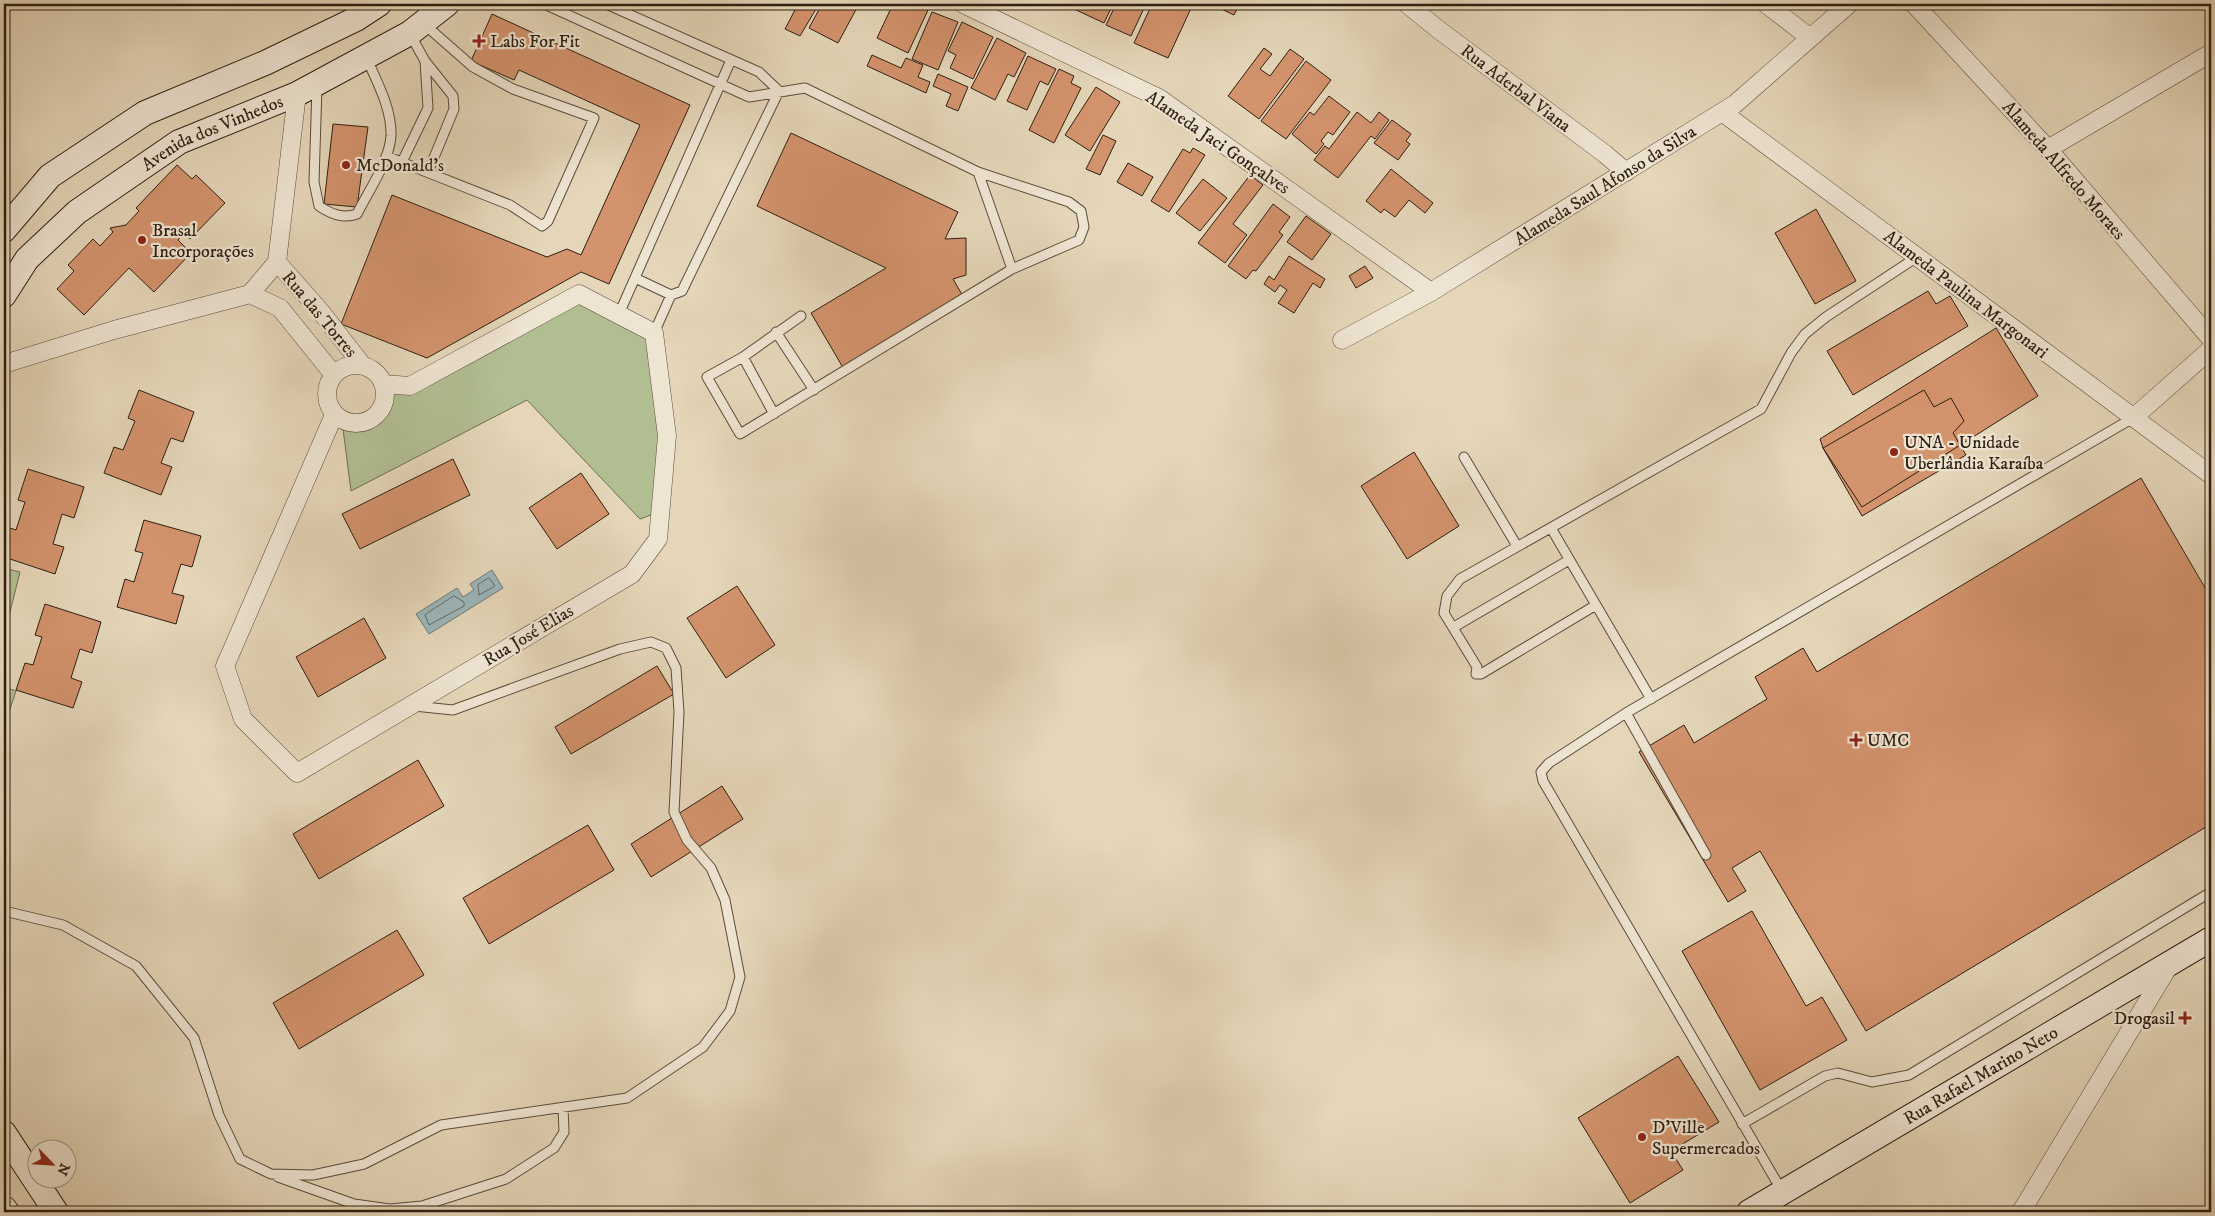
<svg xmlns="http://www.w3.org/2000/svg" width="2215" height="1216" font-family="'IM FELL DW Pica',serif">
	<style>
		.green { fill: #b1be92; stroke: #6f6e52 }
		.water { fill: #9bb6ba; stroke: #6f7a76 }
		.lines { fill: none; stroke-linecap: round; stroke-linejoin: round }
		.shore { stroke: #646a66; stroke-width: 1 }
		.building { fill: #d3936d; stroke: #2d1f11 }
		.lane-casing { stroke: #5b4d3b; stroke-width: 11 }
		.street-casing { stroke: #5b4d3b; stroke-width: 19 }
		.secondary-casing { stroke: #2d1f11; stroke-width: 26 }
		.lane { stroke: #eee4d2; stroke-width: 9 }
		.street { stroke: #eee4d2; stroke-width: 18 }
		.secondary { stroke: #eee4d2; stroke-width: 24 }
		.poi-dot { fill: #8f2418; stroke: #eee4d2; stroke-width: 2 }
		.labels { text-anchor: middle; stroke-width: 4.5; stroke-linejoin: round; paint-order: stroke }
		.poi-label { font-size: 18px; fill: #2d1f11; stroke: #eee4d2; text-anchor: start }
		.street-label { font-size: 18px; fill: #2d1f11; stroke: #eee4d2 }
	</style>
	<rect width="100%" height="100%" fill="#e5d6b9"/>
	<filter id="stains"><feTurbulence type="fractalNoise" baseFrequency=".004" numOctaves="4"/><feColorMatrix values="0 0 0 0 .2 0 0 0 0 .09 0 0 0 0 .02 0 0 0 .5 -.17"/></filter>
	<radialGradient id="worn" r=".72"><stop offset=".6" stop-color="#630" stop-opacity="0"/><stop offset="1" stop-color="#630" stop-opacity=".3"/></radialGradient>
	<path class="green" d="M579,294L654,333L667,436L659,512L640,519L527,400L351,491L342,421C369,429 389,411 383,384L410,386Z
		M4,568L20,572L4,636Z
		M4,687L16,691L4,727Z"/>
	<path class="water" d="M492,570L503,588L429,634L416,614L457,588L463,597L474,590L470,584Z"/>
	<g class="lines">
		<path class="shore" d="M489,578L495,586L479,595L478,585Z
			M454,596L464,602V606L429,625L425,615Z"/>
	</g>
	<path class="building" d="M729,4H741L739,9Z
		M792,4H819L800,36L785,29L797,6Z
		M822,4H859L838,43L809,28Z
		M893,4H920L929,8L908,53L877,38Z
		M1076,4H1113L1104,23L1074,9Z
		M1116,4H1146L1131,36L1106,25Z
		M1152,4H1193L1168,58L1134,43Z
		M1211,4H1236L1239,5L1234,15Z
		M932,12L958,22L938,70L912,59Z
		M492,14L690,105L609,284L581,272L427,358L341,324L392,195L547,257L567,249L581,255L640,125L519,70L514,80L471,61Z
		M962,22L993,37L973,79L950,68L956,55L948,51Z
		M997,38L1026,53L1014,77L1008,74L995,100L971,88Z
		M1264,48L1272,54L1260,69L1270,76L1290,49L1304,59L1259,119L1228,96Z
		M872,55L901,68L906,58L923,65L918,77L930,82L926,93L867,66Z
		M1028,56L1056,69L1048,85L1040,81L1027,110L1007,101Z
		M1306,61L1331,80L1286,139L1261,121Z
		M1059,69L1074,76L1071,83L1081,88L1054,143L1029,130Z
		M938,74L968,87L958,111L946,106L951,94L933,86Z
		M1096,87L1120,102L1090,151L1065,135Z
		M1329,96L1350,112L1333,135L1328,132L1321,141L1324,144L1316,154L1292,134L1310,112L1314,115Z
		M1357,112L1371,123L1379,112L1389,120L1375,139L1371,136L1338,178L1314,160L1325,146L1329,149Z
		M1392,120L1411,134L1406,141L1410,144L1398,160L1374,143Z
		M333,124L368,127L357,207L324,204Z
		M791,133L958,212L945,239L966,238V275L953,279L964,298L845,371L811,313L886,268L757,206Z
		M1103,135L1116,141L1100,175L1086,169Z
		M1193,148L1205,155L1169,212L1151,201L1183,149L1190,153Z
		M1128,163L1153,177L1142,196L1117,182Z
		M177,165L192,179L196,175L225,203L190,239L184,234L178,240L191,253L154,292L129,268L84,315L57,289L74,271L68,265L93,239L100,246L113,232L110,228L126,225L139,211L136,208Z
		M1391,169L1433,203L1425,213L1409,200L1395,217L1384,209L1381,213L1366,201Z
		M1250,175L1263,185L1233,224L1247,235L1225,263L1198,243Z
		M1203,179L1227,198L1200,231L1176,213Z
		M1273,204L1290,217L1279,232L1283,235L1256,271L1253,270L1246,279L1228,266Z
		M1816,209L1856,281L1815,304L1775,233Z
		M1306,216L1331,234L1312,260L1287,242Z
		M1289,256L1325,279L1320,288L1313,283L1294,313L1278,303L1287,290L1280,285L1275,292L1264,284L1269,276L1274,280Z
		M1365,266L1373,278L1356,288L1349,276Z
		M1928,291L1936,304L1950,296L1968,326L1853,395L1827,351Z
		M1996,328L2038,396L1862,507L1823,448L1820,439Z
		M139,390L194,412L183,442L171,438L161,463L172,467L161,495L104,473L114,447L123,450L135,421L128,418Z
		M1924,390L1934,407L1951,398L1964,421L1953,433L1966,455L1862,516L1823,448Z
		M1414,452L1459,526L1407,559L1361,486Z
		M453,459L470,495L360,549L342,514Z
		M28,469L84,487L74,518L62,514L53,544L64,547L55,574L4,557V537L7,527L16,530L25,502L18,500Z
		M581,473L609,514L557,549L529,508Z
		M2141,478L2211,598V824L1866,1031L1760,851L1732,868L1746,891L1728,902L1639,752L1684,725L1694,743L1767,699L1755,677L1803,648L1817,672Z
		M144,520L201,536L192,567L181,564L172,593L184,596L176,624L117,607L125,579L134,582L143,553L135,551Z
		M737,586L775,645L726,678L687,618Z
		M45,604L101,622L92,653L80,649L71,678L82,682L73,708L16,690L25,663L33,665L42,637L35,635Z
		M364,618L386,658L318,697L296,657Z
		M657,666L674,694L571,754L555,727Z
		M418,760L444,806L319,879L293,834Z
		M722,786L743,819L651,877L631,844Z
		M588,825L614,870L489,944L463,898Z
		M1752,911L1806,1006L1822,997L1847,1040L1760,1090L1682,951Z
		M397,930L424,975L299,1049L273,1003Z
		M1678,1056L1719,1122L1671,1151L1683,1170L1630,1203L1578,1118Z"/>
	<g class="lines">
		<g class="lane-casing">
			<path id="lane" d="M544,4L749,97L805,88L978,172L1012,269L740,434L707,377L743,357L801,316
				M606,4L759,72L779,91
				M410,34L425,61L453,96L454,109L428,172
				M317,86L314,182L319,206C331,214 343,219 357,214C369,190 389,162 391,136C392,109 377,82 367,59
				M386,156L510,205L542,226L548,221L594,118L513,89L473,67L424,24
				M402,162L428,108L425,61
				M978,172L1069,202L1081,211L1084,227L1079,240L1012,269
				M635,278L671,295L682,291L779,91
				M619,314L731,60
				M776,332L814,390
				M654,333L671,295
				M743,357L774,414
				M1464,457L1517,546
				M1551,528L1651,699
				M1596,605L1481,674H1476L1477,667L1444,613L1447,596L1460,579L1761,409L1791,353L1805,334L1826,317L1917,257
				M1454,627L1569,560
				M1626,713L1706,855
				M4,911L63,925L136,966L194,1038L219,1115L240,1159L271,1174L313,1175L364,1164L441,1125L627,1098L703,1047L730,1011L740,977L725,900L711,868L687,840L674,812L679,712L676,668L666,648L651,642L620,649L453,710L414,706
				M1742,1124L1825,1076L1838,1073L1872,1082L1909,1075L2211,892
				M278,1177L354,1204L390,1209L422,1206L506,1179L554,1148L564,1132L563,1108
				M1782,1191L1543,781L1541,772L1549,763L1626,713L2133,418"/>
		</g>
		<g class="street-casing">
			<path id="street" d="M963,4L1159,98L1431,292
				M1407,4L1439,30L1605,154L1626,172
				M1766,4L1809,37
				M1914,4L2048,149L2211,339
				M1722,112L2211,475
				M2048,149L2211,53
				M277,262L297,94
				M277,262L321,312L363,366
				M250,294L280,308L334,375
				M1342,340L1431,292L1735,104L1849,4
				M4,364L114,330L250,294L277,262
				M327 394a29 29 0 1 1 58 0a29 29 0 1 1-58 0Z
				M334,415L225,666L243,719L297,773L632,574L658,539L667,436L654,333L579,294L410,386L383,384
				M2133,418L2211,349
				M2021,1212L2170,964"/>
		</g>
		<g class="secondary-casing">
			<g id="secondary">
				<path d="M4,230L50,176L145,113L265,63L356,19L379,4"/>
				<path id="s1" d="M4,295L27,259L77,212L179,142L297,94L410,33L447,4"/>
				<path d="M4,1133L56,1212"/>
				<path d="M4,1208L7,1212"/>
				<path id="s2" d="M1749,1212L2211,939"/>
			</g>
		</g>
		<use href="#lane" class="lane"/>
		<use href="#street" class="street"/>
		<use href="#secondary" class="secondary"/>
	</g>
	<g class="poi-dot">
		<path d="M476.5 33.5h5v5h5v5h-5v5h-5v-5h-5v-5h5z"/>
		<circle cx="346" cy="165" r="5"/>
		<circle cx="142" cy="240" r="5"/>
		<circle cx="1894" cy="452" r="5"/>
		<path d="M1853.5 732.5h5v5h5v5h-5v5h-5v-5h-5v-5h5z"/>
		<path d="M2182.5 1010.5h5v5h5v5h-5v5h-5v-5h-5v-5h5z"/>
		<circle cx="1642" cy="1137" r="5"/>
	</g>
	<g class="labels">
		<g class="poi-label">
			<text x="490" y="47">Labs For Fit</text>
			<text x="356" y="171">McDonald's</text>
			<text x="152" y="236">Brasal<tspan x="152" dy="21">Incorporações</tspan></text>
			<text x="1904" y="448">UNA - Unidade<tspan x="1904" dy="21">Uberlândia Karaíba</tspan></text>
			<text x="1867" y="746">UMC</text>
			<text x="2175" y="1024" text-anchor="end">Drogasil</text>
			<text x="1652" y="1133">D’Ville<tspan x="1652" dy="21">Supermercados</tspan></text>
		</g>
		<g class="street-label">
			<text transform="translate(1516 88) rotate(37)" y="6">Rua Aderbal Viana</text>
			<text dy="6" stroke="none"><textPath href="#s1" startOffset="269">Avenida dos Vinhedos</textPath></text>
			<text transform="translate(1218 142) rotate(34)" y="6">Alameda Jaci Gonçalves</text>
			<text transform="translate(2064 170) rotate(49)" y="6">Alameda Alfredo Moraes</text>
			<text transform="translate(1605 185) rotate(-32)" y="6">Alameda Saul Afonso da Silva</text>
			<text transform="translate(1966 294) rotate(37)" y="6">Alameda Paulina Margonari</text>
			<text transform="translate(320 314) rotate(50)" y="6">Rua das Torres</text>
			<text transform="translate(528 635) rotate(-31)" y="6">Rua José Elias</text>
			<text dy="6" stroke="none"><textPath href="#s2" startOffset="269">Rua Rafael Marino Neto</textPath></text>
		</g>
	</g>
	<rect width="2215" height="1216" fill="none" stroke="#e5d6b9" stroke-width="20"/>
	<rect x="5" y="5" width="2205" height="1206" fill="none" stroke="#2d1f11" stroke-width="2.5"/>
	<rect x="10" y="10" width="2195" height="1196" fill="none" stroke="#2d1f11"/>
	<g transform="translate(52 1164) rotate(115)"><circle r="24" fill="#eee4d2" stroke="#a19585"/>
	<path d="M0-4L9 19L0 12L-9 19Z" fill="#8f2418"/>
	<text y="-8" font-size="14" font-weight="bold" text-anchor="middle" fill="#2d1f11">N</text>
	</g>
	<rect width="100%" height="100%" filter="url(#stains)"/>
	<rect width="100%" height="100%" fill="url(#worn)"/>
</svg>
